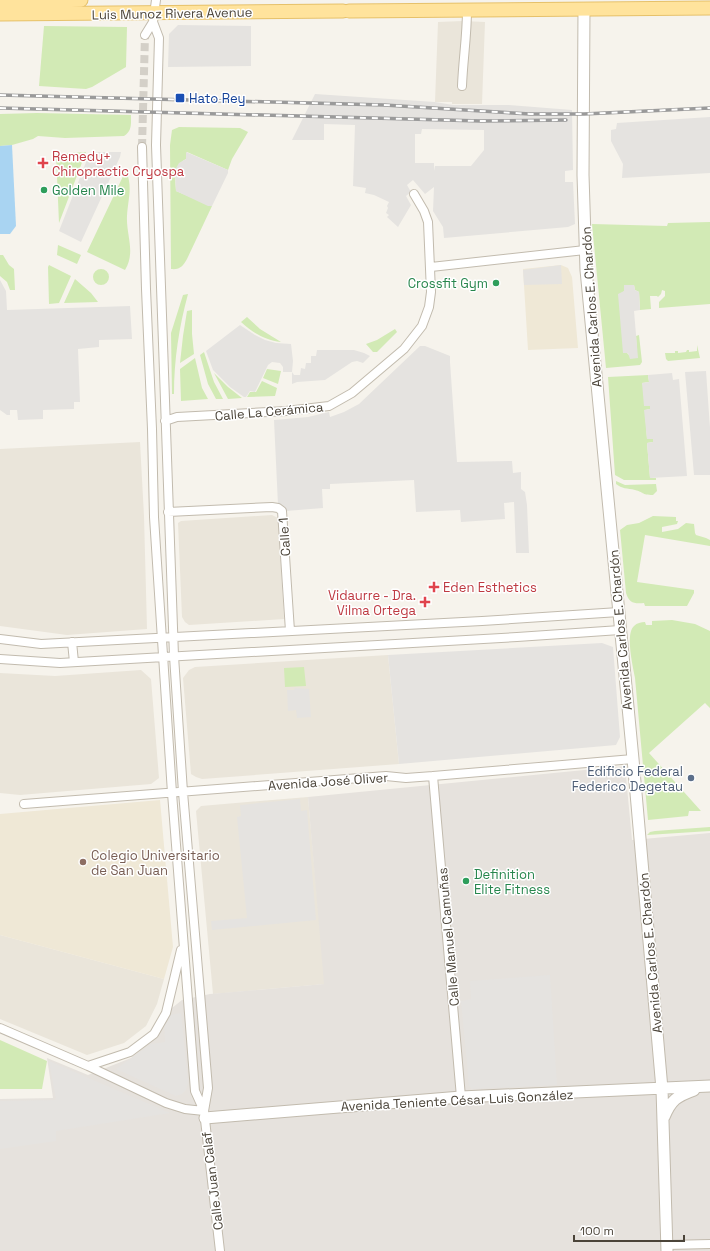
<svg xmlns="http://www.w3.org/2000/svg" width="710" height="1251" font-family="'Space Grotesk',sans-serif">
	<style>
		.residential { fill: #eae5da }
		.industrial { fill: #e6e2dd }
		.education { fill: #efe8d6 }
		.green { fill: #d2eab5 }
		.parking { fill: #e5e3e0; fill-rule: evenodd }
		.water { fill: #a9d4f2 }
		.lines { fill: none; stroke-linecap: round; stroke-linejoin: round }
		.minor-tunnel { stroke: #d4d0c8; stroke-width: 8; stroke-dasharray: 8 4; stroke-linecap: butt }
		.minor-casing { stroke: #c2bbae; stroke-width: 10 }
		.tertiary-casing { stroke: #c2bbae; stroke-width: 13 }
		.primary-casing { stroke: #e6c16a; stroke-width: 15 }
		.minor { stroke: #fff; stroke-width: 8 }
		.tertiary { stroke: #fff; stroke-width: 11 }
		.primary { stroke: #ffe39c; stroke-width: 13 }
		.rail-casing { stroke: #9a9a9a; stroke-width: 3.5 }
		.rail { stroke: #fff; stroke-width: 2; stroke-dasharray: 6; stroke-linecap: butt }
		.transit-dot { fill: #1a4fb4; stroke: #fff; stroke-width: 1.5 }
		.health-dot { fill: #e0444e; stroke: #fff; stroke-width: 1.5 }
		.leisure-dot { fill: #2e9e5b; stroke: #fff; stroke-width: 1.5 }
		.service-dot { fill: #5c6f8a; stroke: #fff; stroke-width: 1.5 }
		.education-dot { fill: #8d6e63; stroke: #fff; stroke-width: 1.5 }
		.labels { text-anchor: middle; stroke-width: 3; stroke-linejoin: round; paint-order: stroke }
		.street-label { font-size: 13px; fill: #4b4439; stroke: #fff }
		.transit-label { font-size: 13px; fill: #164399; stroke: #fff; text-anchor: start }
		.health-label { font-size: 13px; fill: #be3a42; stroke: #fff; text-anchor: start }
		.leisure-label { font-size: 13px; fill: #27864d; stroke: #fff; text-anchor: start }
		.service-label { font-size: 13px; fill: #4e5e75; stroke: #fff; text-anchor: end }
		.education-label { font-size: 13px; fill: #785e54; stroke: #fff; text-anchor: start }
	</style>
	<rect width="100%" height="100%" fill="#f6f3ec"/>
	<path class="residential" d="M463,21L485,22L482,104H452V102H435L438,22Z
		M140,442L144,516L147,629L67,635L0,626V449Z
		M272,515L278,518L284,619L189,625L185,622L182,617L178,523L181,521Z
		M388,655L399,764L202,779L196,777L191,774L183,678L189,670L195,667Z
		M141,670L151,679L159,778L151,784L20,795L0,793V673L55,676Z
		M308,797L325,984L213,994L196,811L201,806Z
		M0,935L164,979L157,1004L146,1026L124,1043L87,1055L0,1019Z"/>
	<path class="industrial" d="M625,766L632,840L710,833V1251H0V1099L53,1098L47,1058L88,1075L131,1058L157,1037L172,1008L182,1000L210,994L324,984L308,797Z"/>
	<path class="education" d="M561,265L568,268L572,277L578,348L528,350L523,269Z
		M160,800L173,947L164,979L0,935V814Z"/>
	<path class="green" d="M44,26L127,27L126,67L92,87L86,89L39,86Z
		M37,113L131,115C131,124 132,131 124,136L65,138L38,136L33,139L12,145L0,146V114Z
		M179,127L240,128L248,132L232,159L228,170L187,152L186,159C173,166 175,177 176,191L212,206L187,259C183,266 180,270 171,269L170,145L172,130Z
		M86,152L59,223L56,154Z
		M126,170C133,188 128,198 127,216C126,235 136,252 125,270L87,252Z
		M710,222V304L659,308V302L665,296V291L662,290L661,294L658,297L657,296H650L651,309L640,310L639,292L635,290L634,285H624V291L623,293V353H627L629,355L637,352L636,336L639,335L642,362L640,365L606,368L592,224L667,226L668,223Z
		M58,245L81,255L77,264L57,255Z
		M0,255H3L9,265L14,269L15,290H10L7,282L0,276Z
		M49,265L71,276L59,303L49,304L48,267Z
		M93 277a8 8 0 1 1 16 0a8 8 0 1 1-16 0Z
		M75,279L91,293L98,302L64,303Z
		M188,294C179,327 174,360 174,394H172L171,333L183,295Z
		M192,310V334L194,354L180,363L183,336L187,311Z
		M247,317L260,329L281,342C265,340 253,333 241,322Z
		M395,329L397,332L377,352H373L366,344L377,340Z
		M697,345L700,358L668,361L666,359L665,353H675V351H678V353L686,352L687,350H689V352L697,351Z
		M204,352L214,382L223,399H216L208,384L200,355Z
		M195,358L202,388L208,399L181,401L180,369Z
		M267,369L281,371L278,384L263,378Z
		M214,373L228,387L242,398L228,399Z
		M648,375L649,382L642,383L650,406V409L645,410L647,439H653V442L647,443L650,478H656V480H624L615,475L608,377Z
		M262,381L277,388L275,396L247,397L250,392H256Z
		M616,481L625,485L656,484L657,491L653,495C641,495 644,492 635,490C627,488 622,489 616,484Z
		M653,516L676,517V521H678L677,524L662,527V532L678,529L686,523L694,524L695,533L696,535L706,538L710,540V546L645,535L637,582L694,590V593L687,606H645L644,603C634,604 629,603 626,593L620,530L627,525L639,523Z
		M672,620L695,624L710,631V708L705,703L649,753L701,811H689L688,816L648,820L635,678C633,667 625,634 634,626C637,623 641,622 645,622L646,625H652V621Z
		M304,667L306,686L285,687L284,668Z
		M710,827V831L647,835L650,832L655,831Z
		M0,1040L47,1061L42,1089H0Z"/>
	<path class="parking" d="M178,25L251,26V66L168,67L169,34Z
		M315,94L435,102L453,105H509L572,110L573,170L565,171V182H573L575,224L568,227L444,238L443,227L433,211L434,187L425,194L413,180L407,185L411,192L406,196L411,205L398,227L387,217L389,215L386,213L388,208L387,206L389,202L374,195L365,193L366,188L353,186L355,125L324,124V140H292ZM422,129L484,130V150L471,166H435L434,171V163H415V134H421Z
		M710,117V173L622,178L623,164L611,141V130L616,129L617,123Z
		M90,152H121L120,157L81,242L59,231Z
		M186,152L228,170V173L212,206H208L176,191L175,170L179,163L186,159Z
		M561,265L562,284L524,285L523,270Z
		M0,280L6,291L7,310L130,306L132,339L99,340V347L78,349L80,402H74V409L43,410V419L18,420L17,410H10V415H7L0,410Z
		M624,285H634L635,290L639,292L640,310L634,311L638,358L630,359L628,353H623L618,294L624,291Z
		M240,325L255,335L265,340L276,343L291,344L293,361L292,372L294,375H300L301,368L305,369L306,363H311V356H316L317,350H354L364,353L370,356L363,363L357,361L352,362L325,380L297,382L292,384V372H283V367L280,363L272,362L268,365L255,392L250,391L246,397H244L230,387L213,370L206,351Z
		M420,346H425L450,356V362L457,462L512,461L513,473L521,472V489L525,492L527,505L529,553H516L514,502L504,503L505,519L461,522L460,510L416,512L414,480L330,484V489H322L323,508L286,511L278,505L274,420L308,417L329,412L330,417L344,412L359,404Z
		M706,371L710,428V475H694L685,372Z
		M672,373L673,380L679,379L687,476L650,478L647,443L653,442V439H647L644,410L650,409V406H644L642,383L649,382L648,375Z
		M602,643L613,647L620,737L616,745L399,764L388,655Z
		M295,688L309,689L311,717L297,718L296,710L288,711L287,690H294Z
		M300,799L301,811L307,810L316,920L212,930L211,921L247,918L237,817L241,816L240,805Z
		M550,975L557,1085L472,1089L469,1086L461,1001L471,999L470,981Z
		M181,1013L188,1083L186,1090L182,1094L176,1096L116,1069L151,1044L165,1042L164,1026L170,1015Z
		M49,1061L170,1113L56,1131V1141L0,1149V1101L56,1100Z"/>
	<path class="water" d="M12,145L16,226L10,234H0V146Z"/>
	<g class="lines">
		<path class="minor-tunnel" d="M142,147L145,35"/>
		<g class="minor-casing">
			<path id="minor" d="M153,22L159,38L156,145L174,656L183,792L208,1088L204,1111L220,1251
				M145,35L153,22L156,0
				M462,86C463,60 467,36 467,10
				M142,147L146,289L152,429L154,517L172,793L195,1091L204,1111
				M431,267L585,250
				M165,421L177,417L286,411L329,406L352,393L404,349L422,326L429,307L431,292L428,222L424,211L414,194
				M168,512L272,507L278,508L282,511L290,631
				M0,639L41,644L482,621L619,612
				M72,642L74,662
				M0,659L60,663L517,637L620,630
				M433,776L461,1097
				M24,804L386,776L406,778L433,776L633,759
				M0,1028L88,1066L166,1103L185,1109L204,1111
				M88,1066L130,1052L154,1034L166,1013L181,950
				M667,1245L710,1244"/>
		</g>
		<g class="tertiary-casing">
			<path id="tertiary" d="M584,9L583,175L586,270L633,759L662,1089L667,1251
				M664,1117C671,1100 677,1096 694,1090
				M205,1118L461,1097L710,1086"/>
		</g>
		<g class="primary-casing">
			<path id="primary" d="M0,3L81,0
				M349,11L710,8
				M0,14L343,11"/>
		</g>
		<use href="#minor" class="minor"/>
		<use href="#tertiary" class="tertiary"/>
		<use href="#primary" class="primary"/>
		<g class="rail-casing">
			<path id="rail" d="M0,95L384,105L530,114H584L710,108
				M0,108L481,121L566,120"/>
		</g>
		<use href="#rail" class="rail"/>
	</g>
	<rect class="transit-dot" x="175" y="93" width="10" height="10" rx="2"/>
	<g class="health-dot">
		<path d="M41 157h4v4h4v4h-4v4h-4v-4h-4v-4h4z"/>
		<path d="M432 581h4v4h4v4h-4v4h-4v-4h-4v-4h4z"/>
		<path d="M423 596h4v4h4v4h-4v4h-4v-4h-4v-4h4z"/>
	</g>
	<g class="leisure-dot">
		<circle cx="44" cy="190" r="4"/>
		<circle cx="496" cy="283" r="4"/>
		<circle cx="466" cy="881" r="4"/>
	</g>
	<circle class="service-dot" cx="691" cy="778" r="4"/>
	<circle class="education-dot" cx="83" cy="862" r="4"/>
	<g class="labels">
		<g class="street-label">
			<text transform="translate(172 13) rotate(-1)" y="5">Luis Munoz Rivera Avenue</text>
			<text transform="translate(591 307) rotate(-94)" y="5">Avenida Carlos E. Chardón</text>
			<text transform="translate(269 411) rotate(-5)" y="5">Calle La Cerámica</text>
			<text transform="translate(284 537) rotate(-94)" y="5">Calle 1</text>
			<text transform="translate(620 630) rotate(-95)" y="5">Avenida Carlos E. Chardón</text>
			<text transform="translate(328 781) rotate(-4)" y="5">Avenida José Oliver</text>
			<text transform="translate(448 937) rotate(-95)" y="5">Calle Manuel Camuñas</text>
			<text transform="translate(650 953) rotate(-95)" y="5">Avenida Carlos E. Chardón</text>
			<text transform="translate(457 1100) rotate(-3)" y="5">Avenida Teniente César Luis González</text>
			<text transform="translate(212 1181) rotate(-97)" y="5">Calle Juan Calaf</text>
		</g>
		<g class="transit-label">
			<text x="189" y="103">Hato Rey</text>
		</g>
		<g class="health-label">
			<text x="52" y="161">Remedy+<tspan x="52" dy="15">Chiropractic Cryospa</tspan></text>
			<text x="443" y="592">Eden Esthetics</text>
			<text x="416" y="600" text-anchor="end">Vidaurre - Dra.<tspan x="416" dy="15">Vilma Ortega</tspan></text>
		</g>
		<g class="leisure-label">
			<text x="52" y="195">Golden Mile</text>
			<text x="488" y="288" text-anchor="end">Crossfit Gym</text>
			<text x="474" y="879">Definition<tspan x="474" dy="15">Elite Fitness</tspan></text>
		</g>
		<g class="service-label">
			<text x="683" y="776">Edificio Federal<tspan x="683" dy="15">Federico Degetau</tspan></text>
		</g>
		<g class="education-label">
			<text x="91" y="860">Colegio Universitario<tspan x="91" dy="15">de San Juan</tspan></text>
		</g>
	</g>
	<path d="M574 1235v6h110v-6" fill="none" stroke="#4b4439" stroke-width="2"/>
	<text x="580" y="1235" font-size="12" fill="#4b4439" stroke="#ffffff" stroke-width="3" paint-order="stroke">100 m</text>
</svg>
